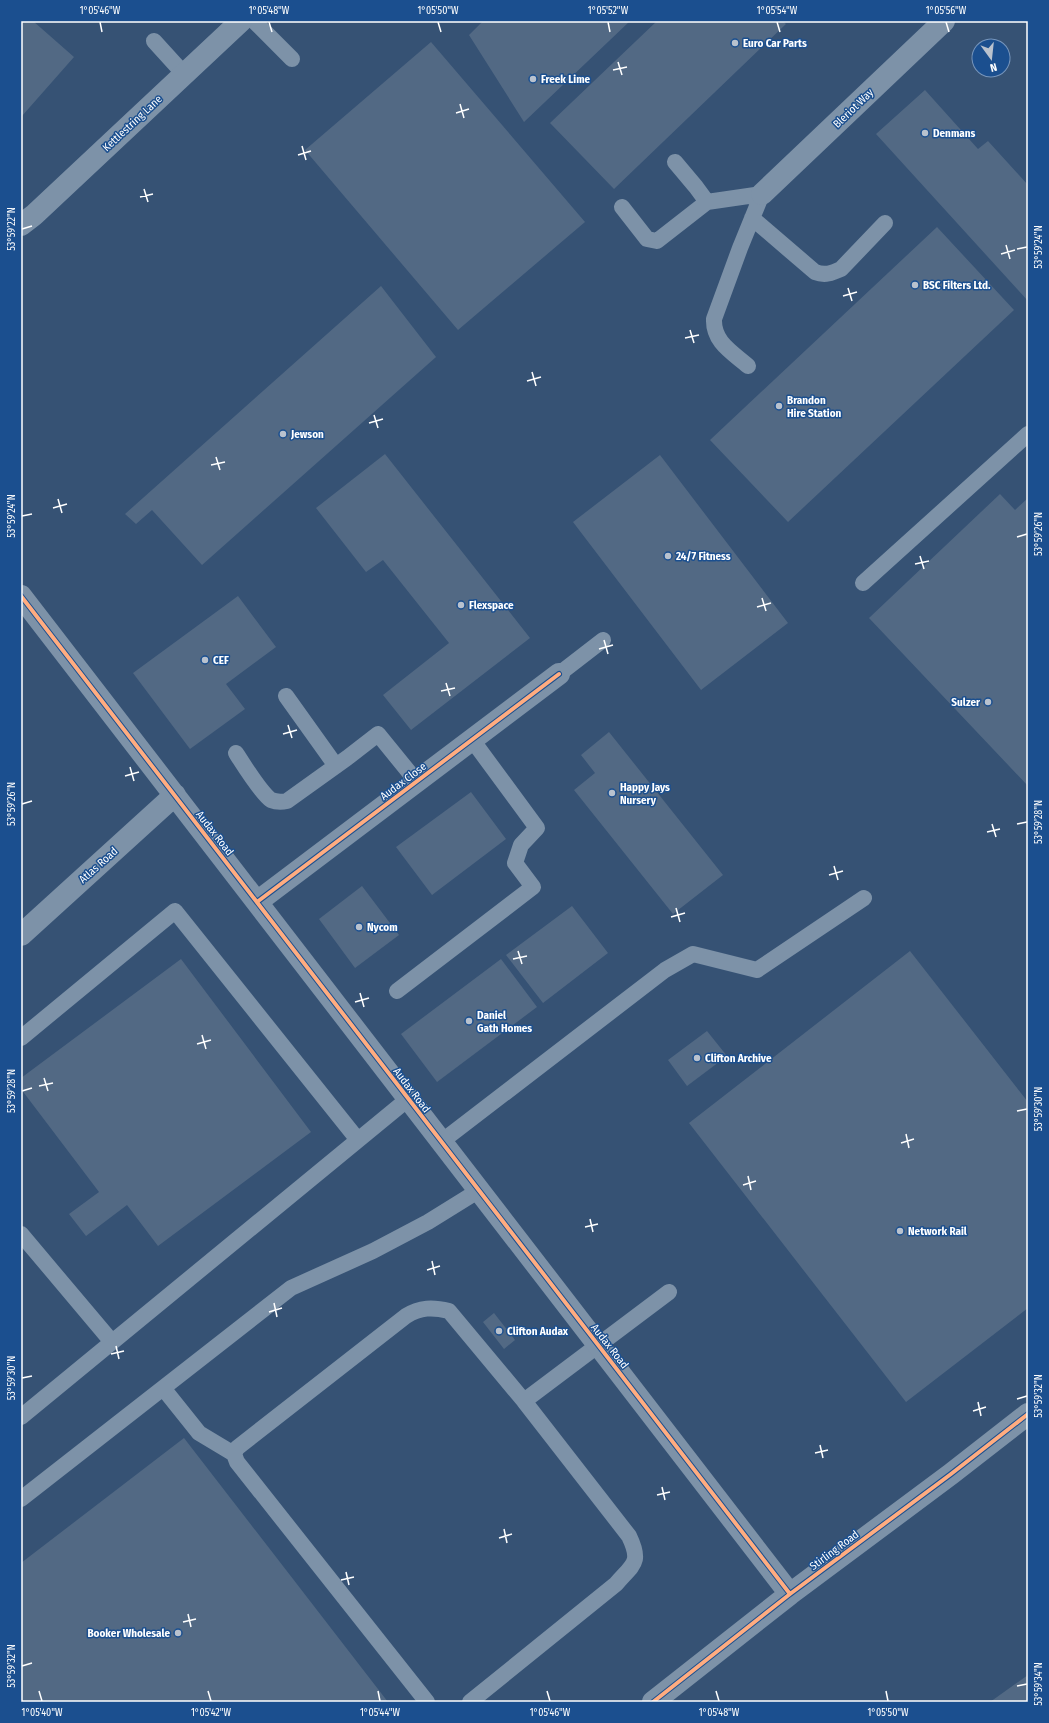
<svg xmlns="http://www.w3.org/2000/svg" width="1049" height="1723" font-family="'Fira Sans Condensed',sans-serif">
	<style>
		.building { fill: #526984 }
		.lines { fill: none; stroke-linecap: round; stroke-linejoin: round }
		.service { stroke: #7d92a8; stroke-width: 16 }
		.minor { stroke: #7d92a8; stroke-width: 22 }
		.tertiary { stroke: #7d92a8; stroke-width: 22 }
		.cycleway-casing { stroke: #1b4f8f; stroke-width: 6 }
		.cycleway { stroke: #ffac80; stroke-width: 4 }
		.ticks { fill: none; stroke: #fff; stroke-width: 1.5 }
		.poi-dot { fill: #b9c2ce; stroke: #1b4f8f; stroke-width: 1.5 }
		.labels { text-anchor: middle; stroke-width: 3; stroke-linejoin: round; paint-order: stroke }
		.poi-label { font-size: 11px; font-weight: bold; fill: #fff; stroke: #1b4f8f; text-anchor: start }
		.street-label { font-size: 11px; fill: #fff; stroke: #1b4f8f }
		.neatline { fill: none; stroke: #fff; stroke-width: 1.5 }
		.ticks-label { font-size: 10px; text-anchor: middle; fill: #fff }
	</style>
	<rect width="100%" height="100%" fill="#365274"/>
	<path class="building" d="M21,21H33L74,57L22,116Z
		M483,21H630L524,122L469,35Z
		M657,21H783L786,24L614,189L550,123Z
		M431,42L585,222L458,330L305,150Z
		M925,90L978,149L988,141L1028,185V301L876,134Z
		M937,227L1014,310L788,522L710,440Z
		M381,286L436,357L202,565L152,510L136,524L125,514Z
		M385,454L530,638L411,730L383,695L449,643L383,560L366,572L316,508Z
		M660,455L788,623L701,690L573,522Z
		M1000,494L1015,510L1028,498V786L869,618Z
		M238,596L276,647L226,684L245,709L190,749L133,673Z
		M609,732L723,875L673,914L574,790L595,773L581,755Z
		M471,792L506,839L432,895L396,847Z
		M362,886L399,935L355,968L319,919Z
		M572,906L608,953L543,1003L506,955Z
		M910,951L1028,1102V1308L906,1402L689,1123Z
		M181,959L311,1132L158,1246L127,1205L86,1236L69,1214L99,1192L21,1089V1078Z
		M501,959L537,1007L437,1082L401,1034Z
		M707,1031L727,1056L687,1086L668,1060Z
		M494,1313L515,1340L504,1349L483,1322Z
		M184,1438L388,1702H21V1563Z
		M1028,1675V1702H990Z"/>
	<g class="lines">
		<path class="service" d="M254,21L292,59
			M154,41L184,74
			M675,162L696,187L707,202
			M622,207L647,239L657,241L707,202L762,194
			M752,218L815,272C825,276 832,273 841,269L885,223
			M748,366C732,352 713,342 714,319L740,248L762,194
			M863,583L1028,434
			M559,674L603,640
			M286,696L336,766
			M236,753C243,764 261,793 271,800C276,802 282,802 287,801L347,758L378,734L417,782
			M397,991L533,887L515,863L521,845L537,828L473,741
			M21,1038L175,911L358,1140
			M441,1142L665,970L693,954L757,970L864,898
			M21,1234L112,1342
			M163,1388L199,1433L234,1454
			M21,1417L408,1099
			M21,1499L291,1288L373,1251L428,1222L478,1191
			M427,1702L237,1462L234,1454L237,1448L406,1316C420,1307 433,1307 449,1311L524,1401
			M470,1702L616,1584C633,1564 642,1563 629,1536L524,1401L669,1292"/>
		<path class="minor" d="M762,194L944,21
			M21,596L790,1594
			M257,902L559,674
			M21,935L175,795
			M653,1702L790,1594L951,1474L1028,1414"/>
		<path class="tertiary" d="M21,225L34,215L241,21"/>
		<g class="cycleway-casing">
			<path id="cycleway" d="M21,596L790,1594
				M257,902L559,674
				M653,1702L790,1594L951,1474L1028,1414"/>
		</g>
		<use href="#cycleway" class="cycleway"/>
	</g>
	<path class="ticks" d="M100,22L102,32M269,22L272,32M438,22L441,32M608,22L610,32M777,22L780,32M946,22L949,32M618,62L622,75M613,70L627,67M460,104L464,118M456,113L469,109M302,146L306,160M298,155L311,151M144,189L148,202M140,197L153,194M22,229L32,226M1006,245L1010,259M1017,249L1027,247M1001,254L1015,250M848,288L852,301M843,296L857,292M690,330L694,343M685,338L699,335M532,372L536,386M527,381L541,377M374,415L378,428M369,423L383,419M216,457L220,470M211,465L225,462M58,499L62,513M53,508L67,504M22,516L32,514M1017,537L1027,534M920,556L924,569M915,564L929,561M762,598L766,611M757,607L771,603M604,640L608,654M599,649L613,645M446,683L450,696M441,691L455,688M288,725L292,738M283,734L297,730M130,767L134,781M125,776L139,772M22,804L32,801M992,824L996,837M1017,824L1027,822M987,832L1000,829M834,866L838,880M829,875L843,871M676,908L680,922M671,917L685,913M518,951L522,964M513,959L527,956M360,993L364,1007M355,1002L369,998M202,1035L206,1049M197,1044L211,1040M44,1078L48,1091M39,1086L53,1083M22,1091L32,1088M1017,1111L1027,1109M906,1134L909,1148M901,1143L914,1139M748,1176L751,1190M743,1185L756,1181M590,1219L593,1232M585,1227L598,1224M432,1261L435,1275M427,1270L440,1266M274,1303L277,1317M269,1312L282,1308M116,1346L119,1359M111,1354L124,1351M22,1378L32,1376M1017,1399L1027,1396M978,1402L981,1416M973,1411L986,1407M820,1445L823,1458M815,1453L828,1450M662,1487L665,1500M657,1495L670,1492M504,1529L507,1543M499,1538L512,1534M346,1572L349,1585M341,1580L354,1577M188,1614L191,1627M183,1622L196,1619M22,1666L32,1663M1017,1686L1027,1684M39,1691L42,1701M208,1691L211,1701M378,1691L380,1701M547,1691L550,1701M716,1691L719,1701M886,1691L888,1701"/>
	<g class="poi-dot">
		<circle cx="735" cy="43" r="4"/>
		<circle cx="533" cy="79" r="4"/>
		<circle cx="925" cy="133" r="4"/>
		<circle cx="915" cy="285" r="4"/>
		<circle cx="779" cy="406" r="4"/>
		<circle cx="283" cy="434" r="4"/>
		<circle cx="668" cy="556" r="4"/>
		<circle cx="461" cy="605" r="4"/>
		<circle cx="205" cy="660" r="4"/>
		<circle cx="988" cy="702" r="4"/>
		<circle cx="612" cy="793" r="4"/>
		<circle cx="359" cy="927" r="4"/>
		<circle cx="469" cy="1021" r="4"/>
		<circle cx="697" cy="1058" r="4"/>
		<circle cx="900" cy="1231" r="4"/>
		<circle cx="499" cy="1331" r="4"/>
		<circle cx="178" cy="1633" r="4"/>
	</g>
	<g class="labels">
		<g class="poi-label">
			<text x="743" y="47">Euro Car Parts</text>
			<text x="541" y="83">Freek Lime</text>
			<text x="933" y="137">Denmans</text>
			<text x="923" y="289">BSC Filters Ltd.</text>
			<text x="787" y="404">Brandon<tspan x="787" dy="13">Hire Station</tspan></text>
			<text x="291" y="438">Jewson</text>
			<text x="676" y="560">24/7 Fitness</text>
			<text x="469" y="609">Flexspace</text>
			<text x="213" y="664">CEF</text>
			<text x="980" y="706" text-anchor="end">Sulzer</text>
			<text x="620" y="791">Happy Jays<tspan x="620" dy="13">Nursery</tspan></text>
			<text x="367" y="931">Nycom</text>
			<text x="477" y="1019">Daniel<tspan x="477" dy="13">Gath Homes</tspan></text>
			<text x="705" y="1062">Clifton Archive</text>
			<text x="908" y="1235">Network Rail</text>
			<text x="507" y="1335">Clifton Audax</text>
			<text x="170" y="1637" text-anchor="end">Booker Wholesale</text>
		</g>
		<g class="street-label">
			<text transform="translate(853 108) rotate(-44)" y="4">Bleriot Way</text>
			<text transform="translate(132 123) rotate(-43)" y="4">Kettlestring Lane</text>
			<text transform="translate(403 781) rotate(-37)" y="4">Audax Close</text>
			<text transform="translate(215 833) rotate(52)" y="4">Audax Road</text>
			<text transform="translate(98 865) rotate(-42)" y="4">Atlas Road</text>
			<text transform="translate(412 1090) rotate(53)" y="4">Audax Road</text>
			<text transform="translate(610 1346) rotate(52)" y="4">Audax Road</text>
			<text transform="translate(834 1550) rotate(-37)" y="4">Stirling Road</text>
		</g>
	</g>
	<rect width="1049" height="1723" fill="none" stroke="#1b4f8f" stroke-width="44"/>
	<g transform="translate(991 58) rotate(165)"><circle r="19" fill="#1b4f8f" stroke="#7695bc"/>
	<path d="M0-3L7 15L0 10L-7 15Z" fill="#b9c2ce"/>
	<text y="-6" font-size="11" font-weight="bold" text-anchor="middle" fill="#ffffff">N</text>
	</g>
	<rect x="22" y="22" width="1005" height="1679" class="neatline"/>
	<g class="ticks-label">
		<text x="100" y="14">1°05'46"W</text>
		<text x="269" y="14">1°05'48"W</text>
		<text x="438" y="14">1°05'50"W</text>
		<text x="608" y="14">1°05'52"W</text>
		<text x="777" y="14">1°05'54"W</text>
		<text x="946" y="14">1°05'56"W</text>
		<text transform="translate(11 229) rotate(-90)" y="4">53°59'22"N</text>
		<text transform="translate(1038 247) rotate(-90)" y="4">53°59'24"N</text>
		<text transform="translate(11 516) rotate(-90)" y="4">53°59'24"N</text>
		<text transform="translate(1038 534) rotate(-90)" y="4">53°59'26"N</text>
		<text transform="translate(11 804) rotate(-90)" y="4">53°59'26"N</text>
		<text transform="translate(1038 822) rotate(-90)" y="4">53°59'28"N</text>
		<text transform="translate(11 1091) rotate(-90)" y="4">53°59'28"N</text>
		<text transform="translate(1038 1109) rotate(-90)" y="4">53°59'30"N</text>
		<text transform="translate(11 1378) rotate(-90)" y="4">53°59'30"N</text>
		<text transform="translate(1038 1396) rotate(-90)" y="4">53°59'32"N</text>
		<text transform="translate(11 1666) rotate(-90)" y="4">53°59'32"N</text>
		<text transform="translate(1038 1684) rotate(-90)" y="4">53°59'34"N</text>
		<text x="42" y="1716">1°05'40"W</text>
		<text x="211" y="1716">1°05'42"W</text>
		<text x="380" y="1716">1°05'44"W</text>
		<text x="550" y="1716">1°05'46"W</text>
		<text x="719" y="1716">1°05'48"W</text>
		<text x="888" y="1716">1°05'50"W</text>
	</g>
</svg>
